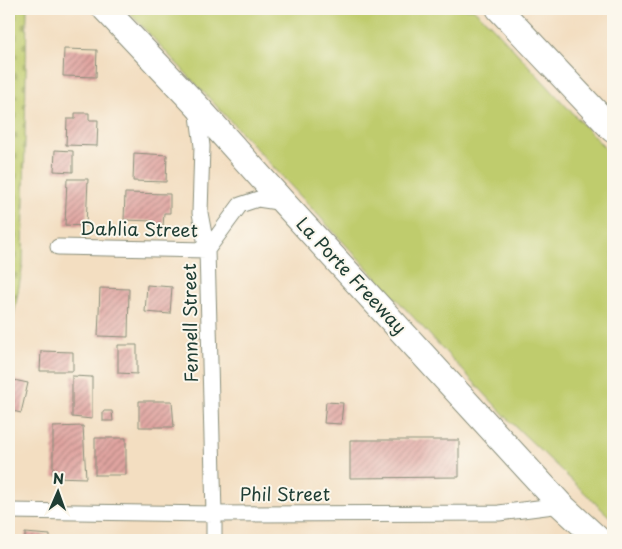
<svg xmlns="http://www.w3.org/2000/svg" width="622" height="549" font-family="'Playpen Sans',sans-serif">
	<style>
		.grass { fill: #bfcc6d; stroke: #6f8450 }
		.cemetery { fill: url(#cemetery-stones); stroke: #6f8450 }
		.building { fill: url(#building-hatch) }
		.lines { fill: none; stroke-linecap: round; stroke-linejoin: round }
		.minor-casing { stroke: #898e7a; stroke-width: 17 }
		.primary-casing { stroke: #898e7a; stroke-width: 27 }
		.minor { stroke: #fff; stroke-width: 15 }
		.primary { stroke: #fff; stroke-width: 25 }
		.labels { text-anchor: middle; stroke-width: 4; stroke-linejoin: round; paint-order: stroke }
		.street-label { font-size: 18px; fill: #1f3d34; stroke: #fbf7ec }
	</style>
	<defs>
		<pattern id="cemetery-stones" width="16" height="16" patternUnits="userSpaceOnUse" patternTransform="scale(1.25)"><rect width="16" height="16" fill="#bfcc6d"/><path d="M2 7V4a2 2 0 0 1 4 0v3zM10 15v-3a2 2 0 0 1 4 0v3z" fill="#9ba75a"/></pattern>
		<pattern id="building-hatch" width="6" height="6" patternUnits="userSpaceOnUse" patternTransform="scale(1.25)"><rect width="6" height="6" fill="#e0a4a0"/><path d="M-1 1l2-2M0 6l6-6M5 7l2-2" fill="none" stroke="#b58783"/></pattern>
	</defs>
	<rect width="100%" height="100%" fill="#fbf7ec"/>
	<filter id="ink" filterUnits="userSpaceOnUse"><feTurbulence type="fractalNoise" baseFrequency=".02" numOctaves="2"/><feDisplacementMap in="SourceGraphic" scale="10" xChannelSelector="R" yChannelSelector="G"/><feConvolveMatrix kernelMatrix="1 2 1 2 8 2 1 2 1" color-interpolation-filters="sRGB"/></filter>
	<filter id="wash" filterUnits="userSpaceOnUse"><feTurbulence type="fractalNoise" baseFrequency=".0096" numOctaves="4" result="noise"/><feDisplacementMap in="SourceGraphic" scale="20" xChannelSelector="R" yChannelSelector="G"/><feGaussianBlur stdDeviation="1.12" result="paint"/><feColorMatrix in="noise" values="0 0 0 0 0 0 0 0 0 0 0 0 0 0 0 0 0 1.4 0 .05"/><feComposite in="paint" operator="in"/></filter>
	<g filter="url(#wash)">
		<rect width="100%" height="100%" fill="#f3dec1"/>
		<path class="grass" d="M126,9H473L491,25L613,157V520L510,421Z"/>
		<path class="cemetery" d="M9,9H27L23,264L9,343Z"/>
		<g id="blocks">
			<path class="building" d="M64,49L97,50L96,77L63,76Z
				M75,113H89V120H98L97,146L66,145L67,119H75Z
				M55,150L73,151V172L54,171Z
				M134,153L167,155L166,182L133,181Z
				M67,179H88L86,226L65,225Z
				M125,193L170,194V213H164L163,227L152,226V221L124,220Z
				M147,285L172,287L170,314L145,312Z
				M100,288L129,289L128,337L98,336Z
				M118,345H137V374L118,373Z
				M41,351L73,352V371H40Z
				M72,376L92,377V419L72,417Z
				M9,379L28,383L21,413L9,410Z
				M139,401H172L174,427H139Z
				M326,402L343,403L341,424L324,423Z
				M103,411H112L113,421H103Z
				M83,426L86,478L53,477V427Z
				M95,438H126V475H95Z
				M350,440H459V477L350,478Z
				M25,533L50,535V540H25Z"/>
		</g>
	</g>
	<g filter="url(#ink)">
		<use href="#blocks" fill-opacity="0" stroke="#898e7a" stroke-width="1"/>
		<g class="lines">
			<g class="minor-casing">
				<path id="minor" d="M197,108L202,146L200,213L207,250L214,514V540
					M58,247L207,250
					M207,250L240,205L258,199L284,203
					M9,511L214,514L499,513L561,505"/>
			</g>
			<g class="primary-casing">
				<path id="primary" d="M105,9L197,106L284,203L561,505L599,540
					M499,9L613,130"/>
			</g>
			<use href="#minor" class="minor"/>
			<use href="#primary" class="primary"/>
		</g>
	</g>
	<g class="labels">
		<g class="street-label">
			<text transform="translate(139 230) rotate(1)" y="6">Dahlia Street</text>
			<text transform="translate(351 276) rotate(47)" y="6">La Porte Freeway</text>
			<text transform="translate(191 323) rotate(-91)" y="6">Fennell Street</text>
			<text x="285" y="501">Phil Street</text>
		</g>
	</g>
	<rect width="622" height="549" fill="none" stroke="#fbf7ec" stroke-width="30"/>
	<g transform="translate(58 492) rotate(2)" stroke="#fbf7ec" stroke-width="4" paint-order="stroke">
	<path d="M0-4L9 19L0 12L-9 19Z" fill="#1f3d34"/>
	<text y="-8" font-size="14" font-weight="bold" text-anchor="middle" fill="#1f3d34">N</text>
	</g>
</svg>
